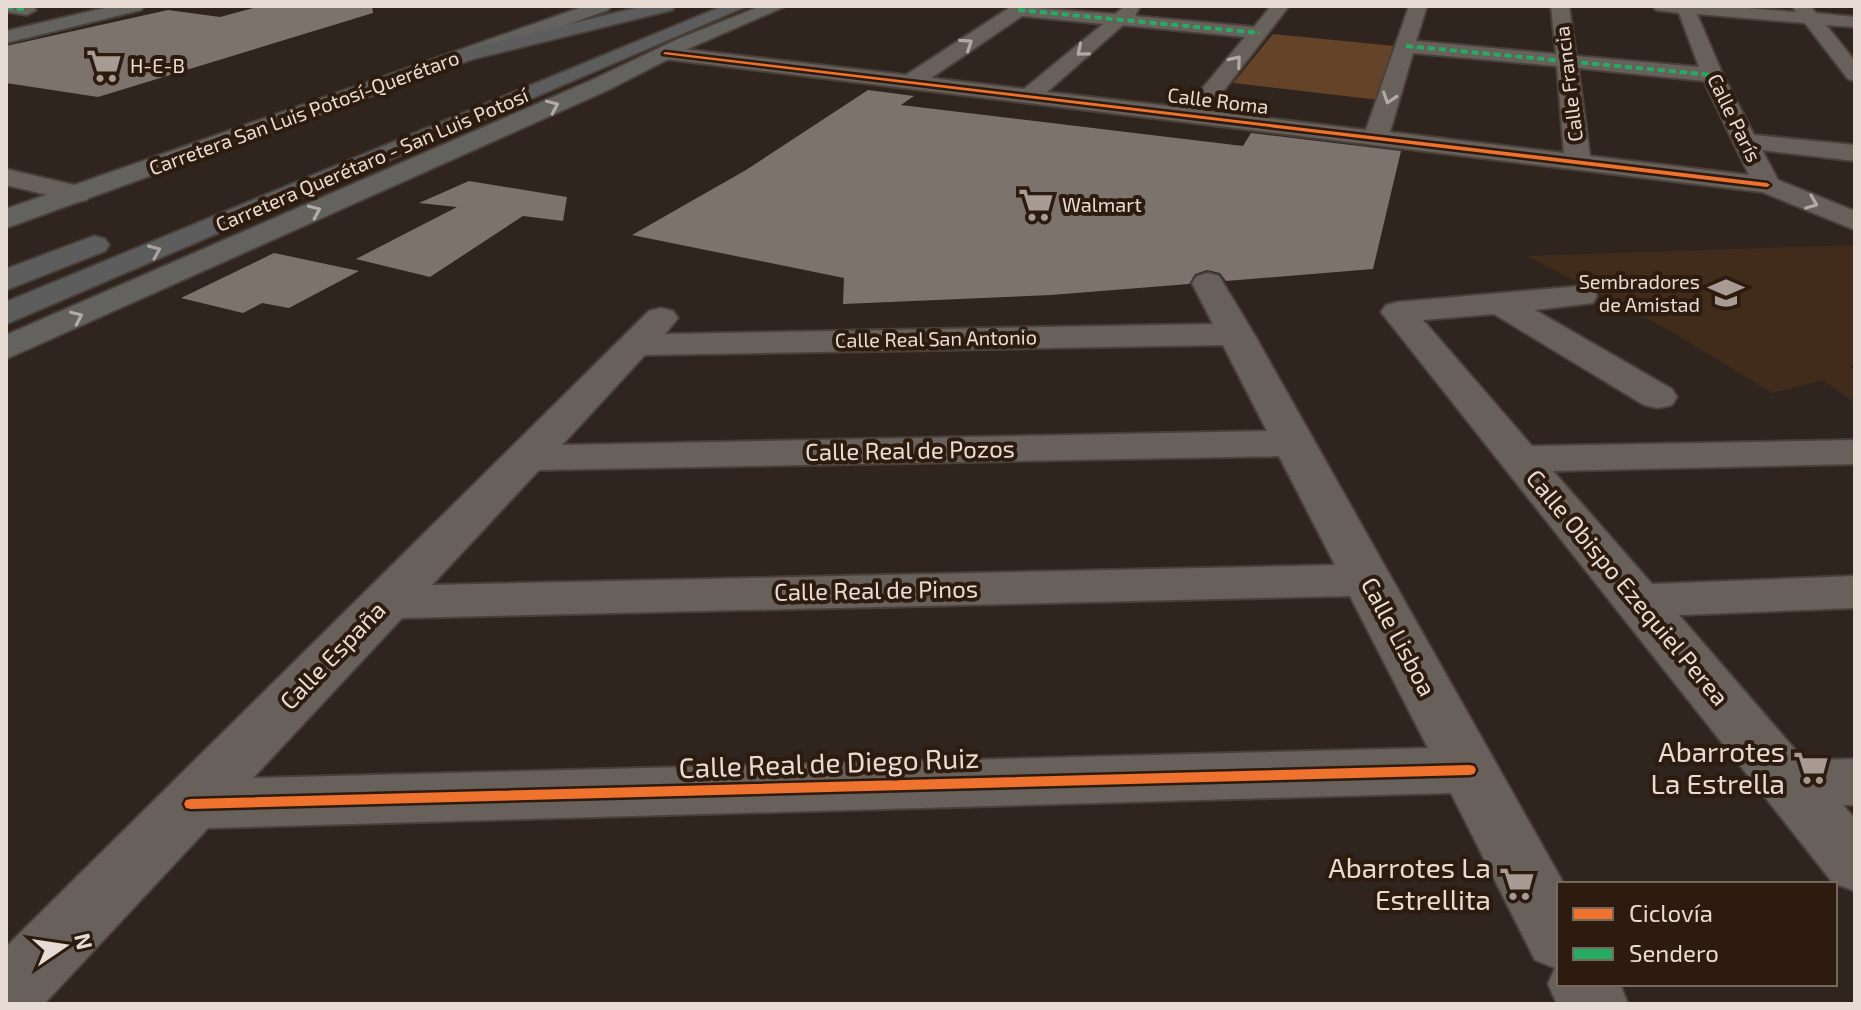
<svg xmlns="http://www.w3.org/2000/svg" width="1861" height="1010" font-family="'Exo 2',sans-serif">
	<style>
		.built { fill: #412b1b }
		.green { fill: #654329 }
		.building { fill: #7c736d }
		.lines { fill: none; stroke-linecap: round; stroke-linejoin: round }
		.minor-casing { stroke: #49403a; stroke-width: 4 }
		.major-casing { stroke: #49403a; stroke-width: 4 }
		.highway-casing { stroke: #49403a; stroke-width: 4 }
		.minor { fill: #68605b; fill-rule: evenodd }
		.major { fill: #63625f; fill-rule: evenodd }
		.highway { fill: #5c5d5c; fill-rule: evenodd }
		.quiet { stroke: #26ab63; stroke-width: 4; stroke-dasharray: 7 4; stroke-linecap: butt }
		.cycleway-casing { stroke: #2c1b0e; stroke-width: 5 }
		.cycleway { fill: #ef722f; fill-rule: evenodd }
		.oneway { stroke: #b5aaa3 }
		.oneway2 { stroke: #b3aba5 }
		.oneway3 { stroke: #a9a29d }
		.labels { text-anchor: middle; stroke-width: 8; stroke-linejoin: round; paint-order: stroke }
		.far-poi-label { font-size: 20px; fill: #e8dbd3; stroke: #2c1b0e; text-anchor: start }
		.far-street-label { font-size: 20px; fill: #e8dbd3; stroke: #2c1b0e }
		.street-label { font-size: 24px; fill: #e8dbd3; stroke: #2c1b0e }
		.near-poi-label { font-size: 28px; fill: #e8dbd3; stroke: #2c1b0e; text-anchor: end }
		.near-street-label { font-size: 28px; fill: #e8dbd3; stroke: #2c1b0e }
	</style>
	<rect width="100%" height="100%" fill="#2f251e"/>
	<path class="built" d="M1855,245V364L1850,367L1855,370V403L1823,380L1772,393L1669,330L1527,256Z"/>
	<path class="green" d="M1273,34L1394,46L1379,100L1233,83Z"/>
	<path class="building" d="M261,6H372L373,13L98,97L6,83V46L168,10L220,17Z
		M868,90L914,96L901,105L1243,146L1251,133L1401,151L1373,269L1226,281L1220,273L1207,270L1195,274L1189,284L1051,295L843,304L844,278L632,235L746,170Z
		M469,181L567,197L563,221L523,216L430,277L356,259L457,207L419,203Z
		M274,253L359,271L289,308L262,303L243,313L181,298Z"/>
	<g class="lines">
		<g class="minor-casing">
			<path id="minor" d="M6,6H32L36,10L27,15L6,12Z
				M1012,6L1115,14L1125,6H1140L1135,16L1254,27L1271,6H1289L1208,111L1366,130L1409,6H1427L1416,41L1556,54L1551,6H1569L1576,56L1699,67L1679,13L1656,10L1653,6H1726L1796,12L1792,6H1810L1816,13L1855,17V27L1826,25L1855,61V81L1848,79L1805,23L1697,14L1723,75L1754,135L1855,145V161L1762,150L1778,180L1855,211V230L1762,192L665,59L655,53L665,47L906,75ZM1022,16L1103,24L1024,89L931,78ZM1123,25L1245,37L1186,108L1047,92ZM1413,53L1557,66L1564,153L1390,132ZM1578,68L1704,81L1749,175L1590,156Z
				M6,169L87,188L91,194L87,200L77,202L6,185Z
				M1208,273L1219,276L1254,334L1564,884H1559V984H1620L1628,1004H1557L1548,984L1555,968L1535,960L1451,793L208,828L44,1004H6V947L649,311L661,308L673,311L678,318L665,334L1213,324L1192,283L1197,276ZM1223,345L1267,431L562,445L645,355ZM1279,456L1335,565L432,585L539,470ZM1350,596L1428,748L253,778L402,618Z
				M1581,286L1593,289L1597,296L1593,303L1535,310L1672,389L1677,397L1672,405L1658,408L1644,405L1494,314L1423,320L1532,446L1855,440V464L1553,471L1652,584L1855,576V608L1679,615L1804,760L1855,759V805H1843L1855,819V891L1833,883L1381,312L1386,305L1398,302Z"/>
		</g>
		<g class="major-casing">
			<path id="major" d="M113,6H144L141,10L6,43V31Z
				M585,6H611L608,10L6,228V209Z
				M761,6H786L692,47L608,90L6,359V335L592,80L678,39Z"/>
		</g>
		<g class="highway-casing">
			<path id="highway" d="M644,6H675L672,10L469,60L459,54L462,50Z
				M723,6H747L6,324V302Z
				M94,236L105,239L109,245L105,251L6,290V269Z"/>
		</g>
		<use href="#minor" class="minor"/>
		<use href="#major" class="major"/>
		<use href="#highway" class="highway"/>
		<path class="quiet" d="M6,7L27,10
			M1018,10L1260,33
			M1406,46L1712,75"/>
		<g class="cycleway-casing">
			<path id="cycleway" d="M665,52L1767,183L1770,185L1767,187L663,54Z
				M1469,765L1474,766L1476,770L1474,774L1469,775L191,809L186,808L184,804L186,800L191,799Z"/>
		</g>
		<use href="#cycleway" class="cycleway"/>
	</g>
	<defs><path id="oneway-chevron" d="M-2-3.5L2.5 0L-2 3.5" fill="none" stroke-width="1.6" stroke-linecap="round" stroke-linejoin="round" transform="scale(2)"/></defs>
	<g class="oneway">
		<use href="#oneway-chevron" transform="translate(967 44) rotate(-34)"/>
		<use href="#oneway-chevron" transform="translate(1082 51) rotate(140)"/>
		<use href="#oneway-chevron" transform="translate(1236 61) rotate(-50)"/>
		<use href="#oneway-chevron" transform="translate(1389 98) rotate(108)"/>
		<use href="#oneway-chevron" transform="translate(1812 203) rotate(22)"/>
	</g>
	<g class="oneway2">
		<use href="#oneway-chevron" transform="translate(553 106) rotate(-24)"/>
		<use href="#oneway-chevron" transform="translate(315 211) rotate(-24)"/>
		<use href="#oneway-chevron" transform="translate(77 317) rotate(-24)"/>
	</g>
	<use class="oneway3" href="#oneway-chevron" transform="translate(155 251) rotate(-23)"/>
	<defs>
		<g id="supermarket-bare" transform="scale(2.76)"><path d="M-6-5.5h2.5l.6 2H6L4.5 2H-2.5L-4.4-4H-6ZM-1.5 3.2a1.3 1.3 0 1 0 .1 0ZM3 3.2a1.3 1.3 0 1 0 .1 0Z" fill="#a79b94" stroke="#2c1b0e" stroke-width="2.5" paint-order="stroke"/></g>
		<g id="school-bare" transform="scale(2.76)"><path d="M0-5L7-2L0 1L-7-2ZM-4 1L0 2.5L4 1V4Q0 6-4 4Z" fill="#a79b94" stroke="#2c1b0e" stroke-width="2.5" paint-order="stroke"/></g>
	</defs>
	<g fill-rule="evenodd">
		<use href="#supermarket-bare" x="104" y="66"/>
		<use href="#supermarket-bare" x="1036" y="205"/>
		<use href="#school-bare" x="1726" y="293"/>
		<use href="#supermarket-bare" x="1811" y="768"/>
		<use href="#supermarket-bare" x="1517" y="884"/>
	</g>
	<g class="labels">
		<g class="far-poi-label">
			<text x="130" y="73">H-E-B</text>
			<text x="1062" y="212">Walmart</text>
			<text x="1700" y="289" text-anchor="end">Sembradores<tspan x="1700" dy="23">de Amistad</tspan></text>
		</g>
		<g class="far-street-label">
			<text transform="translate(1569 84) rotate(-97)" y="7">Calle Francia</text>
			<text transform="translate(1218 101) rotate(7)" y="7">Calle Roma</text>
			<text transform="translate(304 113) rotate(-20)" y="7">Carretera San Luis Potosí-Querétaro</text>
			<text transform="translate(1734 118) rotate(64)" y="7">Calle París</text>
			<text transform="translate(372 160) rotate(-23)" y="7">Carretera Querétaro - San Luis Potosí</text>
			<text transform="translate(936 339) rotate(-1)" y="7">Calle Real San Antonio</text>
		</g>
		<g class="street-label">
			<text transform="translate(910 451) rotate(-1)" y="8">Calle Real de Pozos</text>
			<text transform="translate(1627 588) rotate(50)" y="8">Calle Obispo Ezequiel Perea</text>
			<text transform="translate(876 591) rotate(-1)" y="8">Calle Real de Pinos</text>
			<text transform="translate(1398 637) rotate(62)" y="8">Calle Lisboa</text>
			<text transform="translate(333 656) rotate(-46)" y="8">Calle España</text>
		</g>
		<g class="near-poi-label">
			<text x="1785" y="762">Abarrotes<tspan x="1785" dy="32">La Estrella</tspan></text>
			<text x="1491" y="878">Abarrotes La<tspan x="1491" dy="32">Estrellita</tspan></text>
		</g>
		<g class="near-street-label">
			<text transform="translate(829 763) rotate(-2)" y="10">Calle Real de Diego Ruiz</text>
		</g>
	</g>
	<rect width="1861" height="1010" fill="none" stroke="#e8dbd3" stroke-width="16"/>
	<rect x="1557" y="882" width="280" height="104" fill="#2c1b0e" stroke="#77685d" stroke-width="2"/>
	<rect x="1573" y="908" width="40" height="12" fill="#ef722f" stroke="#77685d" stroke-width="2"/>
	<text x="1629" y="922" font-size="24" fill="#e8dbd3">Ciclovía</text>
	<rect x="1573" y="948" width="40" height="12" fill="#26ab63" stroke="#77685d" stroke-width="2"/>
	<text x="1629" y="962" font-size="24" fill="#e8dbd3">Sendero</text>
	<g transform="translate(64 946) rotate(77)" stroke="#2c1b0e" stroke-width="6" paint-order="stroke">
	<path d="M0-6L14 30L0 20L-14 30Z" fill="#e8dbd3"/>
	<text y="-12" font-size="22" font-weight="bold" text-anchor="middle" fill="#e8dbd3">N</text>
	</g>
</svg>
